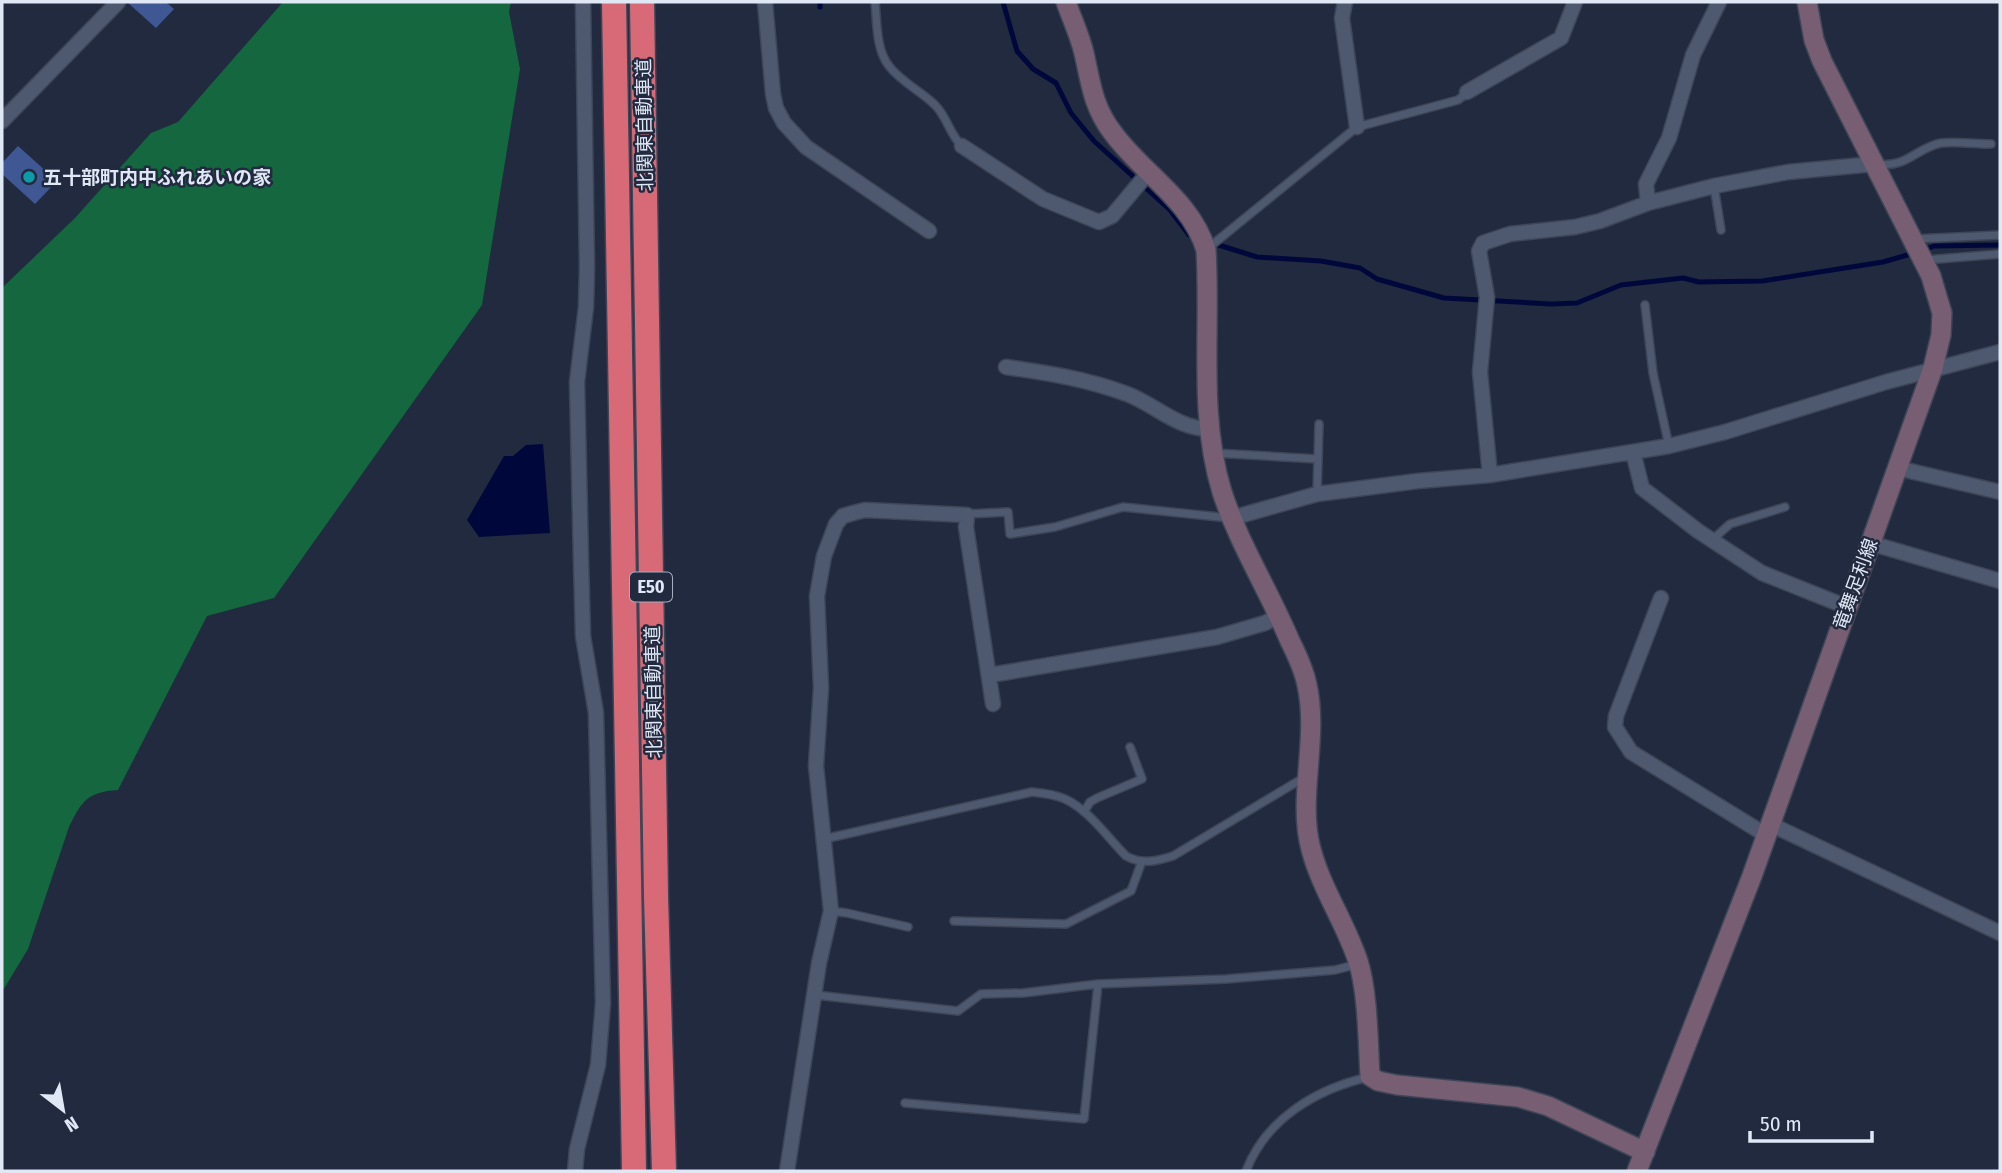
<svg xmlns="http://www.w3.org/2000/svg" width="2002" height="1173" font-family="'Fira Sans Condensed','Noto Sans JP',sans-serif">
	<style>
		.forest { fill: #14673f }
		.water { fill: #00083b }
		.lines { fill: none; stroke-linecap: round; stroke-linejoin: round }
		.stream { stroke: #00083b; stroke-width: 5 }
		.building { fill: #3f5792 }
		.lane-casing { stroke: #3e4557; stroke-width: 10 }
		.street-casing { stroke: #3e4557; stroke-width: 17 }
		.secondary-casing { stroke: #3e4557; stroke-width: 22 }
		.highway-casing { stroke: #3e4557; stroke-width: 27 }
		.lane { stroke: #4e5970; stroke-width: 7 }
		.street { stroke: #4e5970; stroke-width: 14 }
		.secondary { stroke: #775e72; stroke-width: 19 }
		.highway { stroke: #d86a77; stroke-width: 24 }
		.culture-dot { fill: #0f9aa8; stroke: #212a3f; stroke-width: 2.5 }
		.labels { text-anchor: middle; stroke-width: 5; stroke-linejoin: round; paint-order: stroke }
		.shield { fill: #212a3f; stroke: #a7aebe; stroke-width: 2 }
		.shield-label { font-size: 18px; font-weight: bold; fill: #e0e7f5 }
		.street-label { font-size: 19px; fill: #e0e7f5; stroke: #212a3f }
		.poi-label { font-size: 19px; font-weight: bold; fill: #e0e7f5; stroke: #212a3f; text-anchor: start }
	</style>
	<rect width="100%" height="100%" fill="#212a3f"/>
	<path class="forest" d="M283,2H511L509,12L520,69L482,305L274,598L207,616L118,790C87,792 82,801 69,827L28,949L2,992V288L75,218L151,133L178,122Z"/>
	<path class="water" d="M543,444L550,533L479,537L467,520L504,456H513L526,445Z"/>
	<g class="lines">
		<path class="stream" d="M820,2V7
			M1003,2L1017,51L1033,69L1056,83L1071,113L1094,141L1170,210L1189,235L1196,237
			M1212,243L1257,257L1321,261L1360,268L1377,279L1444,298L1551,304L1577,303L1621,285L1683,278L1699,282L1762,281L1883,262L1914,253
			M1924,250L1934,246L2000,245"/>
	</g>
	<path class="building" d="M127,2H166L174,9L156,28Z
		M18,146L57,181L35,204L2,174V163Z"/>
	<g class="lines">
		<g class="lane-casing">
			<path id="lane" d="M875,2C877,22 876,50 889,66C901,82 921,91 935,105C948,118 949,134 962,146
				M1878,164C1907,168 1916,148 1941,143C1956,141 1975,144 1991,144
				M1714,186L1721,230
				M1914,239L2000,235
				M1207,249L1357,127L1458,100L1467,93
				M1925,260L2000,254
				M1645,305L1653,373L1669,446
				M1214,453L1318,459
				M1317,494L1319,424
				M967,514L1008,512L1010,534L1055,527L1123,507L1229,518
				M1712,540L1730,524L1785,507
				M1084,812L1090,802L1097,798L1142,779L1130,747
				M824,839L1032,792C1043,793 1054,794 1065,799C1089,810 1108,838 1126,856C1142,865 1157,861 1173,856L1300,780L1305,779
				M831,911L847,913L908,927
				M954,921L1066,924L1131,891L1142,861
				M815,995L958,1011L981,994L1023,993L1098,984L1226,979L1335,970L1358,964
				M905,1103L1084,1119L1098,984
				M1246,1171C1266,1119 1316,1089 1369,1077"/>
		</g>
		<g class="street-casing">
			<path id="street" d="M765,2L773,94L776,108L784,123L806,147L929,231
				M1345,2L1342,18L1357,127
				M1467,92L1561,38L1575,2
				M2,121L118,2
				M962,146L1043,199L1099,222L1112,216L1148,173
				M1648,203L1646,184L1669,138L1693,55L1719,2
				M1006,367C1048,373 1087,379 1127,394C1156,405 1177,429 1210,429
				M1633,452L1642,488L1698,531L1762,573L1847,607
				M1897,468L2000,492
				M1490,475L1480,372L1487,297L1479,251L1483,243L1510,234L1575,227L1600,221L1648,203L1714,186L1788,172L1874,164
				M1232,518L1317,494L1418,481L1490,475L1669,446L1725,432L1886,382L2000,352
				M1870,543L2000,581
				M1661,598L1616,716L1615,727L1631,752L1766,835
				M990,675L1217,637L1265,623L1280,615
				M1770,824L2000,933
				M575,1171L577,1149L598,1065L603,1003L596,713L583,636L581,561L577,382L586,307L587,268L583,2
				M787,1171L819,963L831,911L816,766L821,688L817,596L824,556L836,524L843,516L853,513L865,510L967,515L966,527L993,704"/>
		</g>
		<g class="secondary-casing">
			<path id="secondary" d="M1066,2C1072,19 1080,36 1084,53C1091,84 1093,107 1113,133C1143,174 1191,200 1206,250C1211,330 1198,414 1222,492C1239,544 1269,591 1290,641C1297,655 1304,670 1307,685C1319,739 1297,798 1311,849C1321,888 1345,922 1358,961C1368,992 1368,1043 1370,1076L1378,1081L1397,1085L1518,1097L1548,1106L1645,1152
				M1637,1171L1752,876L1933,368L1941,335L1942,313L1931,276L1822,61L1814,40L1807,2"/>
		</g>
		<g class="highway-casing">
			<path id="highway" d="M614,2L634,1171
				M642,2L656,897L664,1171"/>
		</g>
		<use href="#lane" class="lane"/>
		<use href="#street" class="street"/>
		<use href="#secondary" class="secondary"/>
		<use href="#highway" class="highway"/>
	</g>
	<circle class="culture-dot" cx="29" cy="177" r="7"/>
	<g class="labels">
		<rect class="shield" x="630" y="572.5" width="42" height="29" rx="5"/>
		<g class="shield-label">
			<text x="651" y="593">E50</text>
		</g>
		<g class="street-label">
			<text transform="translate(644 125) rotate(-91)" y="7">北関東自動車道</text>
			<text transform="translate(1855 584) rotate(-70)" y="7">竜舞足利線</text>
			<text transform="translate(653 692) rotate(-91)" y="7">北関東自動車道</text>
		</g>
		<g class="poi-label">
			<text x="43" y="184">五十部町内中ふれあいの家</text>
		</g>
	</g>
	<rect width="2002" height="1173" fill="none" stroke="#e0e7f5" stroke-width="7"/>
	<g transform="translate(63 1110) rotate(149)" stroke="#212a3f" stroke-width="5" paint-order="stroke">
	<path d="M0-5L12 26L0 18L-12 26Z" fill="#e0e7f5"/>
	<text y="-10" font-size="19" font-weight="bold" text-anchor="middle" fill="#e0e7f5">N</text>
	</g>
	<path d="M1750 1131v10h122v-10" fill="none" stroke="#e0e7f5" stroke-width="3.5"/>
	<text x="1760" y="1131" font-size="21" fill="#e0e7f5" stroke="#212a3f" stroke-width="5" paint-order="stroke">50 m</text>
</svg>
